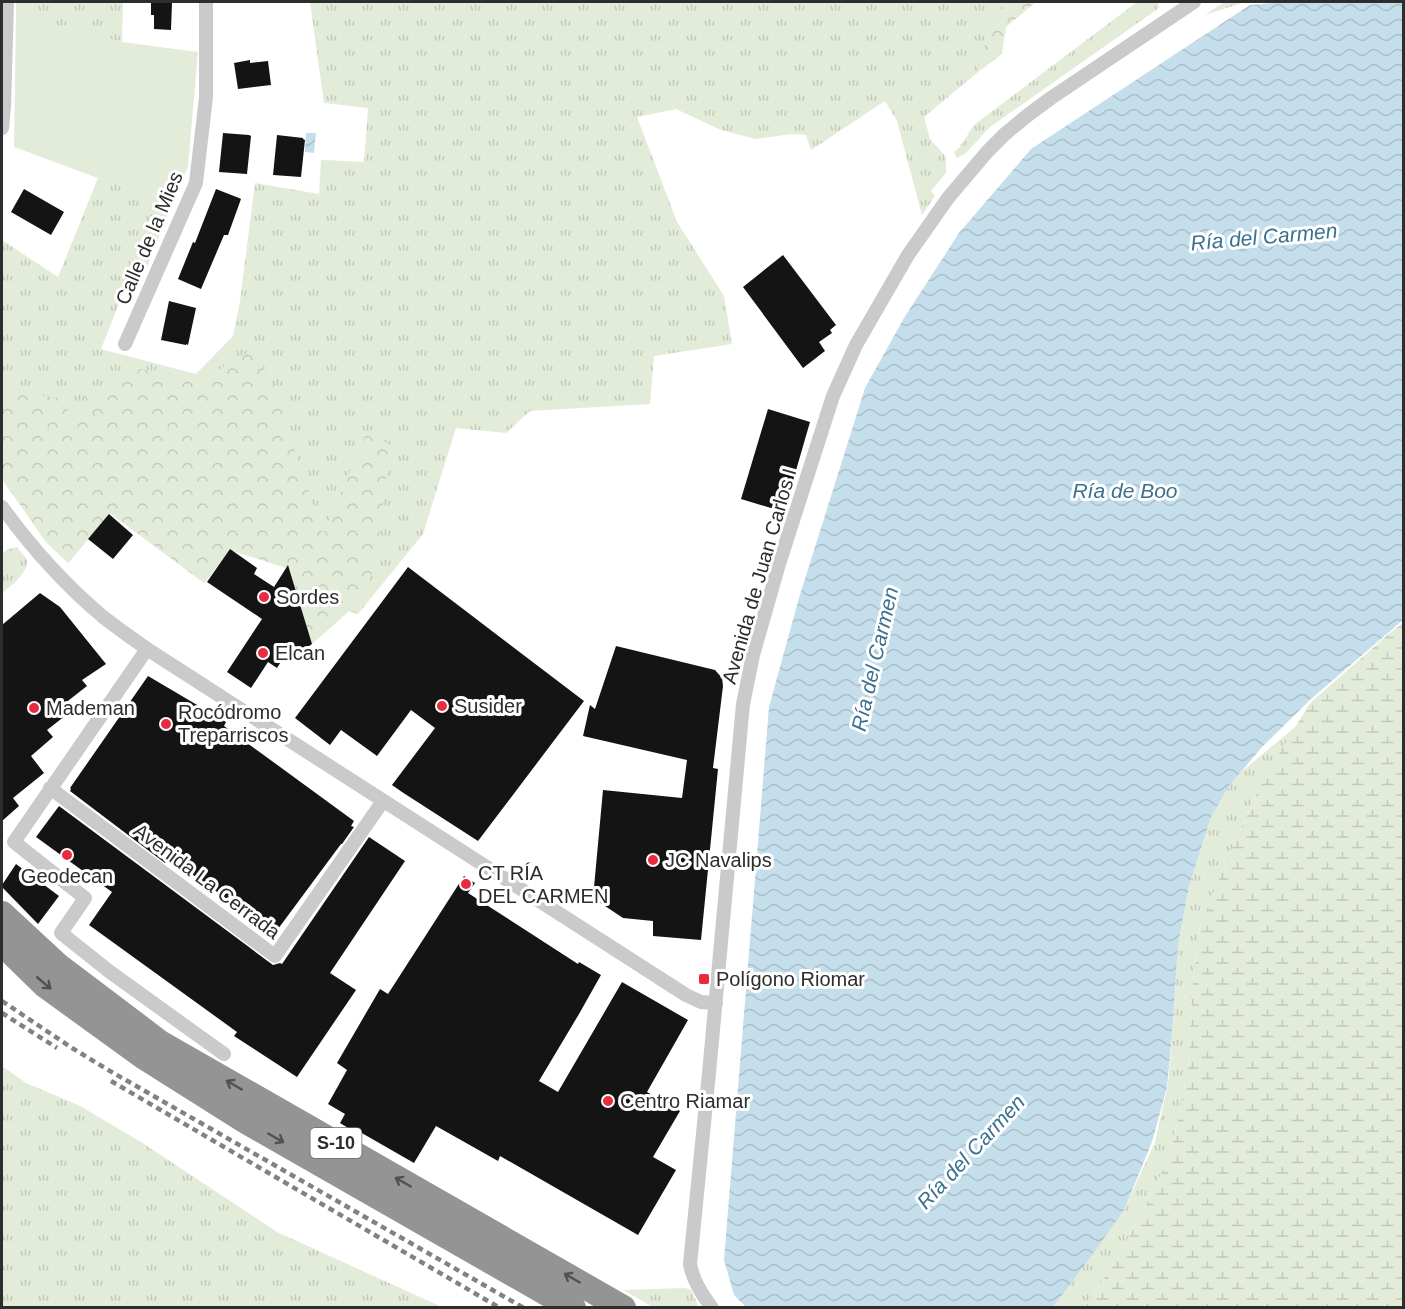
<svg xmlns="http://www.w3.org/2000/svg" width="1405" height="1309" font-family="Arial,sans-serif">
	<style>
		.grass { fill: url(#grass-tufts) }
		.forest { fill: url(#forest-crowns) }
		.wetland { fill: url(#wetland-marsh) }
		.garden { fill: #e3ebd9 }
		.water { fill: url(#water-waves) }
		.building { fill: #141414 }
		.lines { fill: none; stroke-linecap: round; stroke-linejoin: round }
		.street { stroke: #cacaca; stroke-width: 14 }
		.highway { stroke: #949494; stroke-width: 26 }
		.rail { stroke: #828282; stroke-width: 4.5; stroke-dasharray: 6 4.5; stroke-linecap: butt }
		.oneway { stroke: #515151 }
		.poi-dot { fill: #e82b3f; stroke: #fff; stroke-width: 2 }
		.labels { text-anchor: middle; stroke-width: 6; stroke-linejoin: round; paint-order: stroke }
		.shield { fill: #fff; stroke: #6c6c6c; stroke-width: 1.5 }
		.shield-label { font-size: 18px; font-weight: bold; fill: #2d2d2d }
		.street-label { font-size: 20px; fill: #2d2d2d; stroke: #fff }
		.poi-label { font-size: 20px; fill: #2d2d2d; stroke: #fff; text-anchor: start }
		.water-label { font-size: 21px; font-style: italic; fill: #3a718f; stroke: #fff }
	</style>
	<defs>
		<pattern id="grass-tufts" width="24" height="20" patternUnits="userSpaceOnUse" patternTransform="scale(1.5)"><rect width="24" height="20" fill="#e3ebd9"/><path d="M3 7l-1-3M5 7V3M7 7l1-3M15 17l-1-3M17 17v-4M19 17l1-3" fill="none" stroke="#c3cabb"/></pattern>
		<pattern id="forest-crowns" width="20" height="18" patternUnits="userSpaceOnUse" patternTransform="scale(1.5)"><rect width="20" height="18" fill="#e3ebd9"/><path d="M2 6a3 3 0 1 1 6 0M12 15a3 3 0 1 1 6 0" fill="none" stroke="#c3cabb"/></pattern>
		<pattern id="wetland-marsh" width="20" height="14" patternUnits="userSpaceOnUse" patternTransform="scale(1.5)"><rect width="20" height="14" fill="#e3ebd9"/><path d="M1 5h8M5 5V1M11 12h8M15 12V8" fill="none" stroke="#c3cabb"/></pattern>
		<pattern id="water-waves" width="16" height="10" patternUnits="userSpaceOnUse" patternTransform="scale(1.5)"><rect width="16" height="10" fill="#c5deeb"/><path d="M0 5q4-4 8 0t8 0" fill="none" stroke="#aabfca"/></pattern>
	</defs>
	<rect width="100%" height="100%" fill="#fff"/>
	<path class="grass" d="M16,2H123L122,42L16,15Z
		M310,2H1003L1004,4L991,18L978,72L924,117L930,139L946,157V173L931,191L935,196L922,215L897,121L885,101L811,150L806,135L791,134L756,139L721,130L676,109L637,117L677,222L724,296L732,344L654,356L650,404L530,411L506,433L456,428L423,534L358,614L349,611L312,644L290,569L230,550L204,583L110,513L68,563L46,542L2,479V240L58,277L98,178L173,201L148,265L126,286L101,349L196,374L233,336L240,301L255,183L319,194L321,160L364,162L368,108L324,103Z
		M1137,2H1158L1159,8L990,127L965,154L957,158L954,152L959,148L974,125Z
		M1224,2H1245L1205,15Z
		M17,547L28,561C25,576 13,584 2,593V553L9,549Z
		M1403,637L1262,782L1225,864L1200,927L1192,990L1188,1071L1170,1155L1144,1209L1115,1262L1085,1307L1051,1308L1124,1210L1155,1142L1168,1084L1172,1041L1178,945L1189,886L1211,817L1229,786L1240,773Z
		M2,1066L26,1083L80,1106L141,1142L277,1232L442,1307H2Z
		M685,1288L691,1290L699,1307H653L623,1290Z"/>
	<path class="forest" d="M1003,2H1036L1006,27L1002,54L978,72L991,17L1004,4Z
		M254,349L273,386L323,534L367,431L390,445L376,561L358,614L349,611L312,644L290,569L230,550L204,583L110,513L68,563L46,542L2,479V391L59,398L76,421L101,422L84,397L138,369L185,375L211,374Z"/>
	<path class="wetland" d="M1403,623V1307H1085L1115,1262L1144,1209L1170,1155L1188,1071L1192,990L1200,927L1224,866L1262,782L1310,703L1391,632Z"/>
	<path class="garden" d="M16,15L122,42L198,52L188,166L173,201L98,178L14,147Z"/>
	<path class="water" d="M1283,2H1403V620L1311,699L1263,746L1229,786L1211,817L1189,886L1178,945L1172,1036L1167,1087L1152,1142L1124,1210L1089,1259L1053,1307H746L734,1295L724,1260L769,707L799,598L865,388L904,318L959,233L1031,149L1250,5Z
		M306,133H316L314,153L305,152Z"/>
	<path class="building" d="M151,3H172L171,30L154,29V15H151Z
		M250,60V63L268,61L271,85L238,89L234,63Z
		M223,133L249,135L251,136L247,174L219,172Z
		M277,135L303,138V139L305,140L301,177L273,175Z
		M24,189L64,212L51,235L11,212Z
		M216,189L239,198L241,199L228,235H224L201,289L178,279L193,242L195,243Z
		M783,255L836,325L830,330L832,333L819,342L825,351L803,368L743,287Z
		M169,301L196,308L188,345L186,344V345L161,340Z
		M768,409L810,422L784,512L741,499Z
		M109,514L133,535L113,559L88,539Z
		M230,549L257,568L254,574L274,587L288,565L312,644L302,651L292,644L277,668L268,662L251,688L227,672L262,619L207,582Z
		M408,567L584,701L478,841L402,792L392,785L435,728L411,710L377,756L341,730L330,745L295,718Z
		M40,593L60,607L106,664L82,680L87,686L64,704L70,712L47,730L53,737L31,756L44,773L13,798L19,806L2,821V625Z
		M616,646L715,670L722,678L723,686L713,768L718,769L701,940L653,936V921L623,918L593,898L603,790L682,798L687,760L583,736L590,705L595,709Z
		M148,676L226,722L224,726L354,821L351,826L354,827L342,844H341L275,933L169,858L165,863L70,791L71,789L70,788Z
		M59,806L273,965L280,963L282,964L369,837L405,861L330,973L356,990L297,1077L234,1036L237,1032L89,925L112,892L36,837Z
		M16,864L59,896L38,924L2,887V885Z
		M464,876L475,883L468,893L578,964L579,962L601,975L579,1014L539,1081L558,1092L622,982L688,1020L647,1092L680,1111L653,1157L676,1170L638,1235L500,1156L498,1161L436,1126L414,1163L360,1132L358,1134L340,1123L345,1114L328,1104L347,1070L337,1063L380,989L388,994Z"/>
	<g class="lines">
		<path class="street" d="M2,128L4,106L7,2
			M125,344L196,183L206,97V2
			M2,507C31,547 64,584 102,616C117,628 132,638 147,649L686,995L701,1002L716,1003
			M147,649L14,842L85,898L61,933L110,972L224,1054
			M50,788L275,956L383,801
			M712,1308C702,1294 693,1281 690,1264L709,1073L743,704L753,655L779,564L833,396L856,345L908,255L948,198L987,152L1005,134L1028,115L1051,98L1194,2"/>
		<path class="highway" d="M2,914L57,965L160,1043L623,1308
			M2,943L45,985L143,1056L246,1121L573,1308"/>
		<path class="rail" d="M2,1001L72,1048L110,1071L524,1308
			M2,1013L57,1048
			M111,1081L500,1308"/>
	</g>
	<defs><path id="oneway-shaft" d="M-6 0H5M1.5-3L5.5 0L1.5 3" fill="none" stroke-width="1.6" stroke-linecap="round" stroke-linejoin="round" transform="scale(1.5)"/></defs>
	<g class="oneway">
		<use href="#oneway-shaft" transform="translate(44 983) rotate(40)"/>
		<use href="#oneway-shaft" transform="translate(234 1085) rotate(-150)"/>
		<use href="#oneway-shaft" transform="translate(276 1138) rotate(30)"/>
		<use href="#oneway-shaft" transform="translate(403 1182) rotate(-150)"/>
		<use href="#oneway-shaft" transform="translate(572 1278) rotate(-150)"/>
	</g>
	<g class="poi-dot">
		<circle cx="264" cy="597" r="6"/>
		<circle cx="263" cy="653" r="6"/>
		<circle cx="442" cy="706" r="6"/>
		<circle cx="34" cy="708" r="6"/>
		<circle cx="166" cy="724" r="6"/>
		<circle cx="67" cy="855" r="6"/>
		<circle cx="653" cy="860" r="6"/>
		<circle cx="466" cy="884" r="6"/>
		<rect x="698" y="973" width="12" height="12" rx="3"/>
		<circle cx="608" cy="1101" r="6"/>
	</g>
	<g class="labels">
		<rect class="shield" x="310.5" y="1128" width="51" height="30" rx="4.5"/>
		<g class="shield-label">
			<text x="336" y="1149">S-10</text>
		</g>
		<g class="street-label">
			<text transform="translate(149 238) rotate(-67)" y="7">Calle de la Mies</text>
			<text transform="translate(759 576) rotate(-74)" y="7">Avenida de Juan Carlos I</text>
			<text transform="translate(207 881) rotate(37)" y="7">Avenida La Cerrada</text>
		</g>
		<g class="poi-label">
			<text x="276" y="604">Sordes</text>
			<text x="275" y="660">Elcan</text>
			<text x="454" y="713">Susider</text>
			<text x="46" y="715">Mademan</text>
			<text x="178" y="719">Rocódromo<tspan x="178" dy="23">Treparriscos</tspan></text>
			<text x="665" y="867">JC Navalips</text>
			<text x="478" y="880">CT RÍA<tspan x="478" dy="23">DEL CARMEN</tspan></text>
			<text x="67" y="883" text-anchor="middle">Geodecan</text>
			<text x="716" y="986">Polígono Riomar</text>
			<text x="620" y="1108">Centro Riamar</text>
		</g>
		<g class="water-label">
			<text transform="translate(1264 237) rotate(-5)" y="7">Ría del Carmen</text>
			<text x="1125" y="498">Ría de Boo</text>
			<text transform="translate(875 659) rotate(-77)" y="7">Ría del Carmen</text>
			<text transform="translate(971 1152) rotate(-47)" y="7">Ría del Carmen</text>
		</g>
	</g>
	<rect width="1405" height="1309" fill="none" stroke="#2d2d2d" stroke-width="6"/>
</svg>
